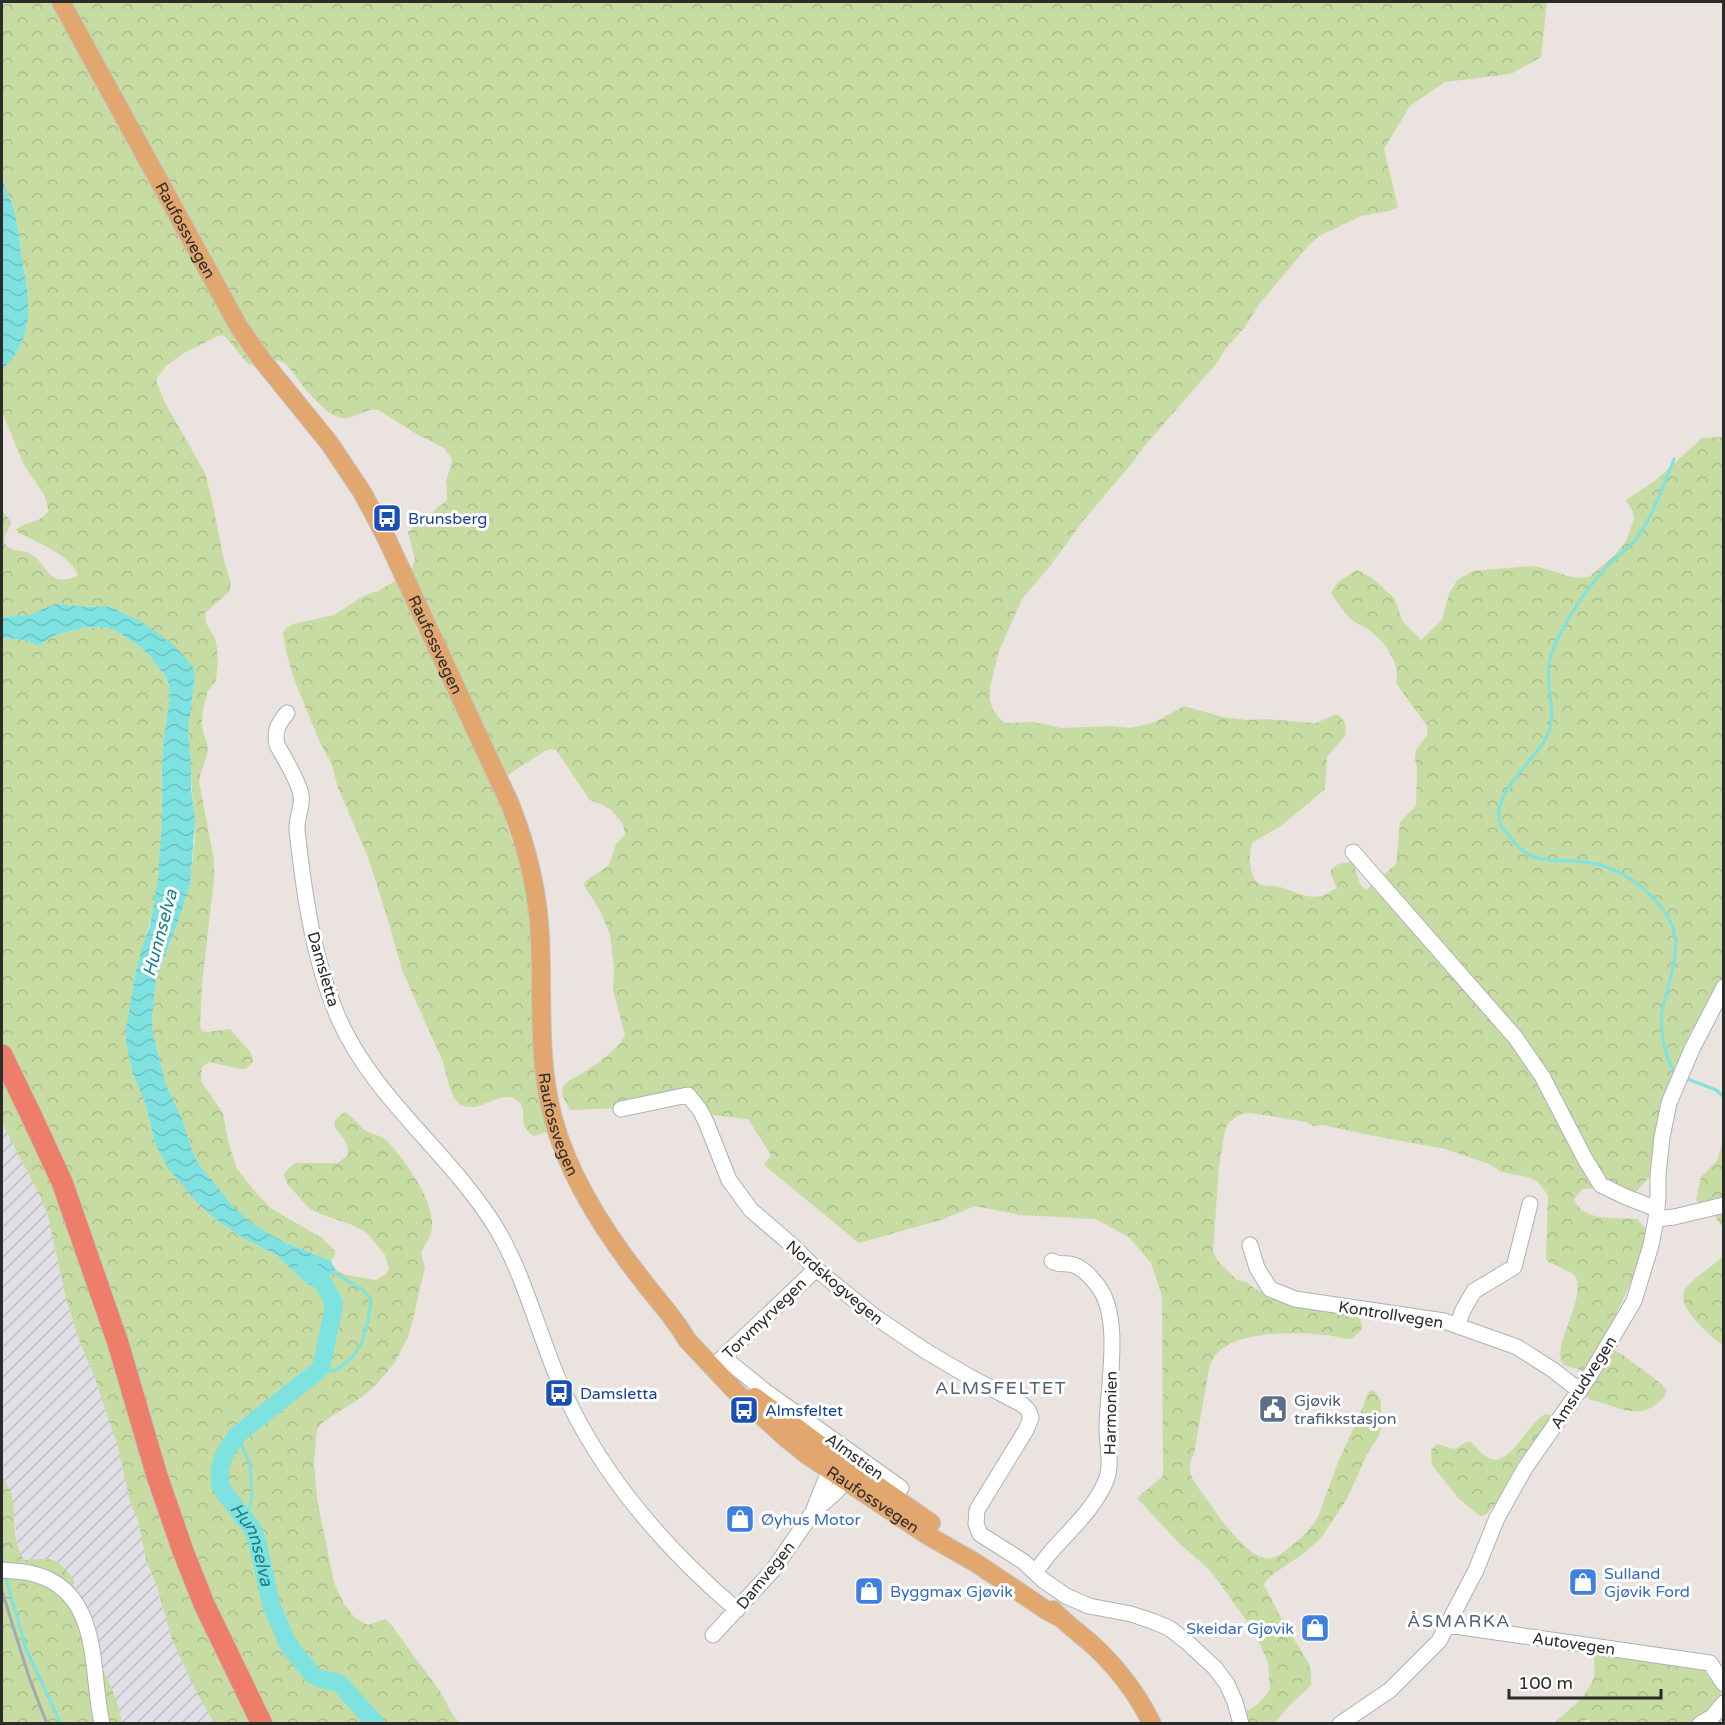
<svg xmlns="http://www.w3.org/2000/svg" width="1725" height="1725" font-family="'Varela Round',sans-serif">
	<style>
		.industrial { fill: url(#industrial-furrows) }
		.forest { fill: url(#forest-crowns) }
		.water { fill: url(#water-waves) }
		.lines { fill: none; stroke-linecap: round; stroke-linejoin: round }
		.stream { stroke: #7ee2e1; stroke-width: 3 }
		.river { stroke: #7ee2e1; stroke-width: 18 }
		.minor-casing { stroke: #acb1b6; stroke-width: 17 }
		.major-casing { stroke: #c4c4c4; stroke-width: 20 }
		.highway-casing { stroke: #c4c4c4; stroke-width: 23 }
		.minor { stroke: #fff; stroke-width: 15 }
		.major { stroke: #e1a76e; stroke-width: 18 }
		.highway { stroke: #ed7e69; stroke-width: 21 }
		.rail { stroke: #a2aab3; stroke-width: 3 }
		.labels { text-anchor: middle; stroke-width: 6; stroke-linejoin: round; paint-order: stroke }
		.street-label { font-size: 16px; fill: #2b2b2b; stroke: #fff }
		.transit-label { font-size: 16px; fill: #164399; stroke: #fff; text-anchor: start }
		.service-label { font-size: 16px; fill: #4e5e75; stroke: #fff; text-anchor: start }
		.shop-label { font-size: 16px; fill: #366cbe; stroke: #fff; text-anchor: start }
		.water-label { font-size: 18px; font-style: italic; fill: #1c8088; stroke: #fff }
		.neighbourhood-label { font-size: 18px; letter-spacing: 1.5px; fill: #506277; stroke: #fff }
	</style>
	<defs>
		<pattern id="industrial-furrows" width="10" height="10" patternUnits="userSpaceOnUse" patternTransform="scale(1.5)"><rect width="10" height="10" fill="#dfdfe5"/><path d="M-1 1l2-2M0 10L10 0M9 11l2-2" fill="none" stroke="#c0c0c5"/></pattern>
		<pattern id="forest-crowns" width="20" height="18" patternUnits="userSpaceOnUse" patternTransform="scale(1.5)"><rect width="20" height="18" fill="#c6dca2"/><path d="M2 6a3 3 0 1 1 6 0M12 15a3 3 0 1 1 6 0" fill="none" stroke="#aabd8c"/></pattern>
		<pattern id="water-waves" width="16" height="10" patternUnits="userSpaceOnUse" patternTransform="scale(1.5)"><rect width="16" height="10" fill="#7ee2e1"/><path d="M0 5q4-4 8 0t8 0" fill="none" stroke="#6dc2c1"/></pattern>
	</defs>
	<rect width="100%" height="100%" fill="#ebe3df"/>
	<path class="industrial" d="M2,1123L41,1198L48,1216L66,1298L80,1343L93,1373L118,1447L130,1502L139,1524L146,1560L157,1586L172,1640L197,1693L214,1723H122L121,1715L106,1676L102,1668L74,1589V1580L37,1559L24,1560L18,1553L15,1520L10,1493L2,1475Z"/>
	<path class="forest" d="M2,2H1547L1541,57L1511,74L1445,82L1410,106L1384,149L1398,207L1389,211L1361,216L1319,236L1308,246L1260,303L1245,327L1226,348L1216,364L1146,444L1132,463L1083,521L1050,566L1022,599L999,651L990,687V701L993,710L1002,721L1006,723L1034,722L1061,728L1112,726L1131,728L1155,722L1184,706L1223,717L1247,720L1265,719L1316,723L1336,714C1345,718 1347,727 1345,736L1327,757L1325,789L1281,826L1253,842C1248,851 1249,875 1257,882C1261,886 1270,886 1275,886C1289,888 1306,900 1320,896C1326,895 1332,890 1337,888L1331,875V870L1338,864L1352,862C1357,870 1357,880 1363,888L1367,889L1396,864L1400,822L1416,806L1417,768L1415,759L1416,750L1427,735V726L1396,683C1401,665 1386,643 1372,632C1366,627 1358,625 1352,620C1344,612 1337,602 1331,593L1338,582L1357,570L1372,578L1394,598L1403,622L1421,640L1442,620L1449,594L1457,580L1473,571L1530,566L1539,567L1575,578L1589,577L1614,556L1626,541L1634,519L1632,510L1626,500L1656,480L1702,438L1723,437V1004L1708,1023L1695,1027L1691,1030L1670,1082L1651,1175L1636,1192L1628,1196L1602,1188L1583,1189L1574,1199C1584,1223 1616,1217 1637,1219L1646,1229C1650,1248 1622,1300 1614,1319C1611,1327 1609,1337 1606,1346L1623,1355L1660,1383L1667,1390C1665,1397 1661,1401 1655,1405C1634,1421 1612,1403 1590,1400L1587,1396L1588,1377C1586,1375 1584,1372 1582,1371C1576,1367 1565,1368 1561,1361C1559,1357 1561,1352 1561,1347C1564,1328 1585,1293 1575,1276C1574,1273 1552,1264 1547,1261L1546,1256L1548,1195L1537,1181L1528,1177L1501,1172L1489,1164L1445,1149L1369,1135L1323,1125L1314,1126L1305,1122L1283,1118L1250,1113L1241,1114L1229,1122L1225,1130L1219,1166L1213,1251L1217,1260L1237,1280L1246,1282L1257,1290L1278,1299L1356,1313C1365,1326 1364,1331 1350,1339C1342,1339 1335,1336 1327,1335C1298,1332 1240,1330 1218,1352C1213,1357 1211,1363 1209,1369L1194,1454C1188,1462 1189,1471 1193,1480C1207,1499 1242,1555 1265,1558C1274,1560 1283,1553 1290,1547C1301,1538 1311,1529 1318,1517L1338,1462L1358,1419L1368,1393L1371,1390L1375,1392L1381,1400V1427L1379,1436L1368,1452L1347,1499L1320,1539L1303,1554L1276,1572L1266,1581L1264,1585L1281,1618L1308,1662L1311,1671V1685L1288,1707L1275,1723H1236L1242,1712C1253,1711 1263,1699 1270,1690L1268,1662L1254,1632L1244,1617L1210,1570L1179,1543L1137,1498L1163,1476L1162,1296L1151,1263L1129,1237L1095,1219L1021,1215L975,1206L944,1219L859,1243L764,1165L771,1155L748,1119L712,1115L700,1101L621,1108L570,1110L563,1097L562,1088C566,1081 574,1078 581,1074C592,1068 622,1046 625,1035L613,990L614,967L610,934L599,909L584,885L586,881L609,865L616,844L625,834L623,824L611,810L603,805L590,800L556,750L551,749L547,750L515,770L497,784L495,794L503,811L511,839L520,856L529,891L549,1129L547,1132L534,1136C516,1126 529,1113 519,1102C508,1089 488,1105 474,1107C470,1107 464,1106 460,1105L454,1098L449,1085L443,1062L402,970L388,920L368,857L338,788L332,765L319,740L294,679L286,651L283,633L285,629L293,624L334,615L365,595L378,591L397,580L412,568L415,559L408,532L447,500C448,493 445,486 447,479C448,472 451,467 452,459L444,448L415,433L378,410C368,407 357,417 347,418C326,421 299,380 287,365C269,352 265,369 248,364L225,336L220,335L182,354L165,367L157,378V383L164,401L205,473L213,505L224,561L231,583L229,592L205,613L206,623L215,638L217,648L218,661L216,680L208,691L204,705L202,719L203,732L208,746L207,755L201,772L199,781L214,860V879L202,984L200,1027L202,1031L207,1032L230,1029L251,1053L253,1062L246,1069H241L209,1062L202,1067L201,1081L223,1113L228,1141L237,1169L258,1195L272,1209L322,1238L335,1251V1255L331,1261L284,1242L251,1223L231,1204L198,1163L192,1150L182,1119L166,1085L153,1034L152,1020L156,978L177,925L190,885L195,835L188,731L195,676L174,645L104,606L90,607L55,604L29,615L2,617V510L11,522C11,529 1,536 5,543C11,553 23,549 31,554C50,566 46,588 78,576C73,556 36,542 19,533L16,530C28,520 36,525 48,512L47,503L44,495L24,465L2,412V370C38,336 29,297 21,253C19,238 18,222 13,207C10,197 5,188 2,177Z
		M102,627C106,628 111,629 115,630C133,638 160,662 167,681C175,701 164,735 162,758C161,777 162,797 162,817C161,859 158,905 143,944L133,1074L146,1105L155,1143L213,1217L244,1239L275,1254L306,1283L333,1272L335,1269L346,1275L376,1280L387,1273L389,1268L385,1255L367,1233L350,1224L323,1215L310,1209L288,1185L284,1176L285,1172L295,1163H338L348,1155C348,1152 348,1147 347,1145C341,1130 323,1126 345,1112C353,1117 359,1126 366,1131C373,1135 381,1135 387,1141C405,1160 434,1200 432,1227C431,1238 425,1244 421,1253L425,1267L412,1323L408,1337L395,1362L377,1384L362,1397L323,1422L317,1429L314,1462L317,1499L334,1583L344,1604L355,1618L368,1625L385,1619L389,1622L439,1690L453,1715L460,1723H214L197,1693L172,1640L157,1586L146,1560L139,1524L130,1502L118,1447L93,1373L80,1343L66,1298L48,1216L41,1198L2,1123V638L26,640L35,645H39L55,635L83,628Z
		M1723,1120V1228L1714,1215L1702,1207L1696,1200L1701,1177L1717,1161L1722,1143Z
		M1723,1256V1345C1710,1335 1671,1305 1687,1287C1697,1275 1712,1267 1723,1256Z
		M1546,1414L1555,1417C1539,1435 1522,1455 1510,1477C1503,1488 1499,1500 1491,1509C1488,1513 1485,1516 1480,1516L1458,1498L1432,1465L1431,1450L1437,1444L1454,1449L1467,1442H1471C1476,1447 1482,1455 1489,1458C1510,1469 1528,1421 1546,1414Z
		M2,1475C4,1481 9,1487 11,1493C17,1514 11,1543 24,1560C55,1558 55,1556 74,1580V1589L102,1668C111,1684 119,1705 122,1723H2Z
		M1594,1653L1696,1660L1723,1696V1723L1592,1724L1590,1720H1586L1579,1723L1553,1724C1567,1712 1588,1696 1594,1677C1596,1669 1593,1661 1594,1653Z"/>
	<path class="water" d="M2,177C5,188 10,197 13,207C18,222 19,238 21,253C29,297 38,336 2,370Z
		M55,604L90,607L104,606L113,608L143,623L174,645L193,667L195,676L188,731L191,764V788L195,821L190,885L177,925L156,978L152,1020L153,1034L166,1085L182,1119L192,1150L198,1163L231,1204L251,1223L284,1242L331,1261L335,1269C331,1277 324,1284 316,1288L306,1283L275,1254L244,1239L213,1217L196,1201L168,1168L155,1143L146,1105L133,1074L126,1042V1028L136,971L143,944L150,926L158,878L162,820V762L164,738L170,696L168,682L164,674L149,655L139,646L115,630L102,627L83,628L55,635L39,645H35L26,640L2,638V617L29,615Z"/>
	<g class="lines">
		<path class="stream" d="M1674,459C1663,486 1654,514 1637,538C1629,549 1616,556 1607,566C1587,589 1569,614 1556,642C1553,649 1550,656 1549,664C1545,688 1558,713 1547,736C1536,760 1487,796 1501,826C1511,837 1520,853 1534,857C1548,862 1569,860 1584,862C1617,865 1653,890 1669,919C1685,948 1667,983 1662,1012C1660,1025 1662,1036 1665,1049C1668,1058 1669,1066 1677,1073
			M1685,1078L1716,1090L1724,1097
			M319,1370L335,1371C341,1366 349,1361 354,1355C366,1340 369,1317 371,1299L362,1289L331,1271
			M237,1435L250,1464L252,1497L247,1519
			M2,1556L3,1566
			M5,1575L26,1649L61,1724"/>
		<path class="river" id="s1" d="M307,1267C318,1278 330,1289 334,1305L322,1364L319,1370L237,1435L224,1455L220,1468V1482L223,1491L252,1528L257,1541L272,1607L289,1646L313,1675L321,1679L339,1683L376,1724"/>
		<g class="minor-casing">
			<path id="minor" d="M287,713C278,724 274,731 277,745C284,757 299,783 301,795C303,806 296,819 297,830C304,893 313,959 338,1017C374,1100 452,1154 498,1231C525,1278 538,1332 559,1381C598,1472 662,1546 737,1610
				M1353,852L1515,1037L1542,1076L1585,1159L1601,1185L1626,1197L1657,1209
				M621,1109L688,1095L700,1110L706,1122L729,1180L751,1210L794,1247L816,1269L874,1316L924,1350L968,1376L1023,1405L1028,1410L1031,1418L1026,1430L977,1510L976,1524L980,1534L1024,1562L1043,1580L1066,1596L1089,1606L1131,1614L1152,1621L1169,1628L1187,1642L1215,1668L1227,1684L1235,1702L1241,1724
				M1656,1219L1674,1217L1724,1205
				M1250,1245L1257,1268L1270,1289L1295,1299L1444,1321L1517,1347L1553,1370L1580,1391
				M1458,1326L1462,1312L1474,1291L1514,1267L1530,1204
				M723,1357L765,1391L901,1488
				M716,1364L816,1269
				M814,1509L826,1479L837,1461
				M2,1570C12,1571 24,1571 34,1574C102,1592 90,1670 102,1724
				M1035,1571C1041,1566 1044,1560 1049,1554C1068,1532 1093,1510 1105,1483C1113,1466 1107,1447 1107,1429C1107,1389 1123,1319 1098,1286C1091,1277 1081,1265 1069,1264C1062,1263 1058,1265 1052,1261
				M1448,1625L1710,1663L1724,1684
				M713,1635L773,1570L813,1512L837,1491L852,1471
				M1340,1724L1390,1690L1439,1641L1476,1570L1497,1518L1525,1468L1590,1375L1634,1301L1651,1245L1656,1219L1658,1197V1175L1662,1137L1669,1103L1692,1049L1724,987
				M1700,1724L1712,1717L1724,1703"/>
		</g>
		<g class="major-casing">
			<g id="major">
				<path id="s2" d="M61,2L239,327L262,360L330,444L362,492L385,535L510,804C527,847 538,890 540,937C543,997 537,1059 553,1118C569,1178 605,1233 643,1281C657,1300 675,1318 687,1340L739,1395L786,1438L807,1455L927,1535L976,1563L1046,1610L1061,1618"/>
				<path d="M755,1397L839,1459L931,1523"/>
				<path d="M1053,1610C1066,1624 1082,1635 1096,1648C1119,1670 1138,1695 1152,1724"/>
			</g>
		</g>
		<g class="highway-casing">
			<path id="highway" d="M2,1055L31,1115L62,1182L118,1343L157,1476L183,1551L204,1604L262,1724"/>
		</g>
		<use href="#minor" class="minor"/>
		<use href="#major" class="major"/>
		<use href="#highway" class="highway"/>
		<path class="rail" d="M2,1591L29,1677L47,1724"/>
	</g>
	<defs>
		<g id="bus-square" transform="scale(1.5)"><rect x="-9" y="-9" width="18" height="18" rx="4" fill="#1a4fb4" stroke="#fff"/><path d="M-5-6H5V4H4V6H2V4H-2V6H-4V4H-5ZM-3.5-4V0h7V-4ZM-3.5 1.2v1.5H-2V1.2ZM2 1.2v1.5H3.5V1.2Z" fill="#fff"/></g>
		<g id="civic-square" transform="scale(1.5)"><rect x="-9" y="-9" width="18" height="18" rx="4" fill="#5c6f8a" stroke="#fff"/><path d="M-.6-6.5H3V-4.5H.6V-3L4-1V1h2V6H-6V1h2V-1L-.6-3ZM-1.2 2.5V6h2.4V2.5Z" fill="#fff"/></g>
		<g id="shop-square" transform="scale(1.5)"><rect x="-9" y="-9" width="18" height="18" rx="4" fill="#3f7fe0" stroke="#fff"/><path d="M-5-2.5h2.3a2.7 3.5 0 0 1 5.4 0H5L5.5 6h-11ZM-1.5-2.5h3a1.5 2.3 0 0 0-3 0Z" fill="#fff"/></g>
	</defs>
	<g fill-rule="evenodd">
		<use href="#bus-square" x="387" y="518"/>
		<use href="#bus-square" x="559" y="1393"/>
		<use href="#civic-square" x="1273" y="1409"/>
		<use href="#bus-square" x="744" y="1410"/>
		<use href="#shop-square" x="740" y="1519"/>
		<use href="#shop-square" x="1583" y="1582"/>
		<use href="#shop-square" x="869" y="1591"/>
		<use href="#shop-square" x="1315" y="1628"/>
	</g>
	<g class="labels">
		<g class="street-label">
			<text dy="6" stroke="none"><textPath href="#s2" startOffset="260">Raufossvegen</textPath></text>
			<text dy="6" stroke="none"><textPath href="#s2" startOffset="746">Raufossvegen</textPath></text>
			<text transform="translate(324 969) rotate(74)" y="6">Damsletta</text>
			<text dy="6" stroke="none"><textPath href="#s2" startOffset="1248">Raufossvegen</textPath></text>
			<text transform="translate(835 1282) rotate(40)" y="6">Nordskogvegen</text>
			<text transform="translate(1391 1314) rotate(9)" y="6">Kontrollvegen</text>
			<text transform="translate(764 1318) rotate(-44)" y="6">Torvmyrvegen</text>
			<text transform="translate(1583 1382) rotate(-57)" y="6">Amsrudvegen</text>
			<text transform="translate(1110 1413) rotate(-89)" y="6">Harmonien</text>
			<text transform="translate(855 1456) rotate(36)" y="6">Almstien</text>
			<text dy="6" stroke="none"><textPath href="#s2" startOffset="1748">Raufossvegen</textPath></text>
			<text transform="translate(765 1575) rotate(-51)" y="6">Damvegen</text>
			<text transform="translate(1574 1643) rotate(8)" y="6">Autovegen</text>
		</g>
		<g class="transit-label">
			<text x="408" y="524">Brunsberg</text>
			<text x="580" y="1399">Damsletta</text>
			<text x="765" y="1416">Almsfeltet</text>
		</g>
		<g class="service-label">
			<text x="1294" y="1406">Gjøvik<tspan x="1294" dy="18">trafikkstasjon</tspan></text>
		</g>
		<g class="shop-label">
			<text x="761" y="1525">Øyhus Motor</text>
			<text x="1604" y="1579">Sulland<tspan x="1604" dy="18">Gjøvik Ford</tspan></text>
			<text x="890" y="1597">Byggmax Gjøvik</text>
			<text x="1294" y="1634" text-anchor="end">Skeidar Gjøvik</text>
		</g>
		<g class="water-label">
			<text transform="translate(160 933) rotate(-75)" y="6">Hunnselva</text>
			<text dy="6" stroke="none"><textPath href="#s1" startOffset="342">Hunnselva</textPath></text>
		</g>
		<g class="neighbourhood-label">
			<text x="1001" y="1394">ALMSFELTET</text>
			<text x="1459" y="1627">ÅSMARKA</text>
		</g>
	</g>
	<rect width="1725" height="1725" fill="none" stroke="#2b2b2b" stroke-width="6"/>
	<path d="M1509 1689v9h152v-9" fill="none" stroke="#2b2b2b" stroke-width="3"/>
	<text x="1518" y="1689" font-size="18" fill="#2b2b2b" stroke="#ffffff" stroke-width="4.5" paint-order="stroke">100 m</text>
</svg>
